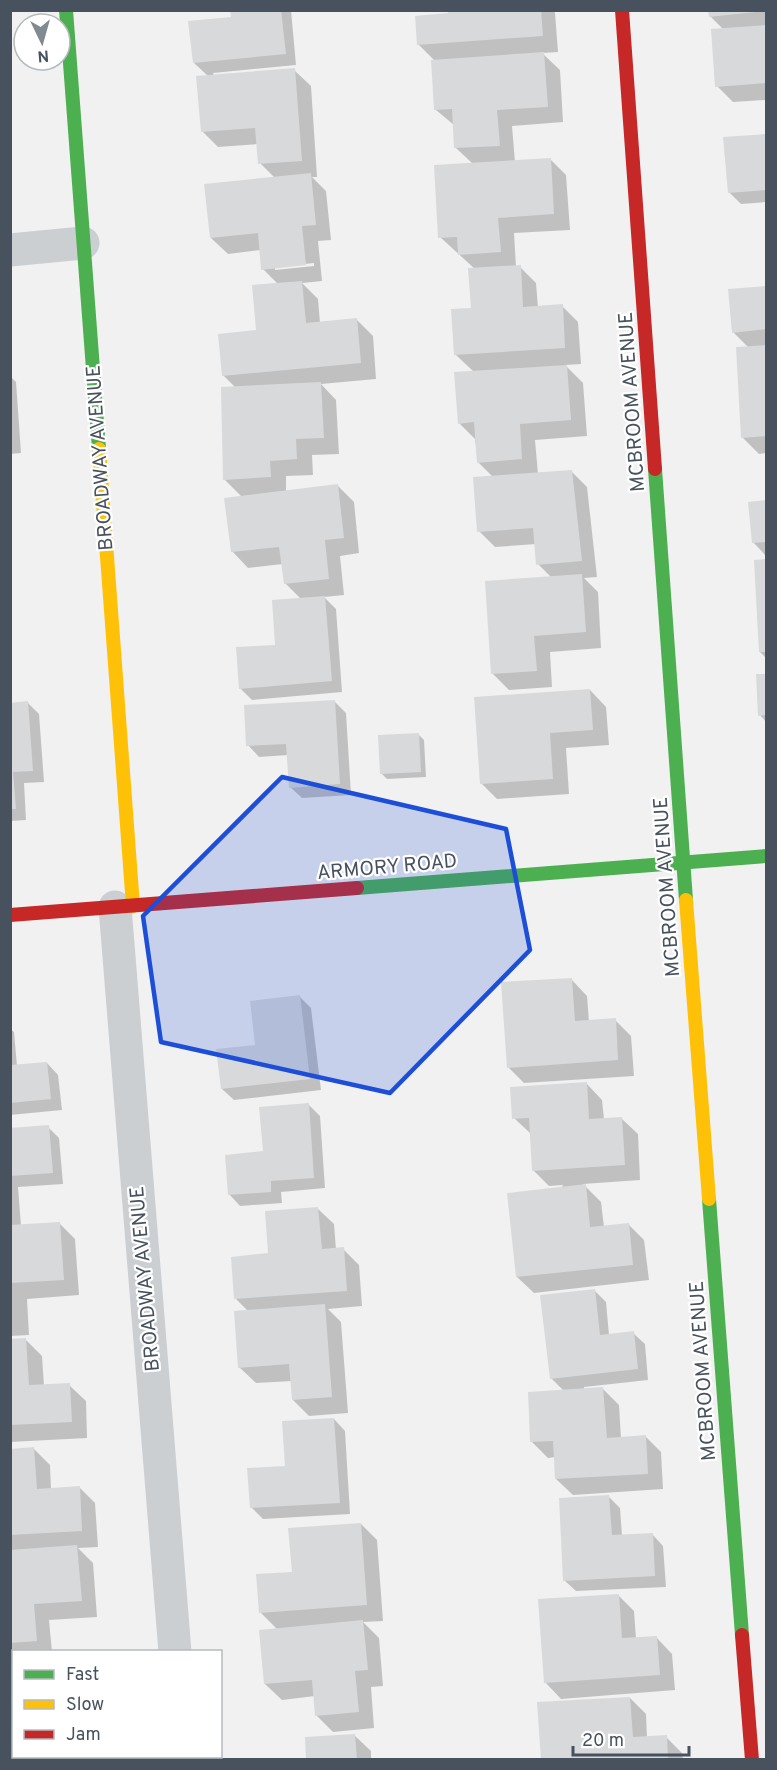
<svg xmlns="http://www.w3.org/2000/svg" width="777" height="1770" font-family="Overpass,sans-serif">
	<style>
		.shadow { fill: #0003; fill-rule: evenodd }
		.building { fill: #d8d9db }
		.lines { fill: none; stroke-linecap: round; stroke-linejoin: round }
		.street { stroke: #cccfd2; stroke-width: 33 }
		.fast { stroke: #4caf50; stroke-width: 14 }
		.slow { stroke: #ffc107; stroke-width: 14 }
		.jam { stroke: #c62828; stroke-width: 14 }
		.marked { fill: #1d4ed8; fill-opacity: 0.2; stroke: #1d4ed8; stroke-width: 4.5; stroke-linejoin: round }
		.labels { text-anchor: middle; stroke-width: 4.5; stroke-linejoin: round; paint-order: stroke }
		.street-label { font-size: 20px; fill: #47525e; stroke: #fff }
	</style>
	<rect width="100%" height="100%" fill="#f1f1f1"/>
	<path class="shadow" d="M232,10H291L296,65L213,73L214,76L294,70L311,86L317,177H312L326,191L331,240L318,241L322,281L302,283L318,299L320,323L356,319L373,336L376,379L321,384L336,400L339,454L312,455L313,475L286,476V492L338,486L354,502L359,553L340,556L344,595L324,597L336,609L342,692L252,700L240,688L277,646L301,599L285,583L283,564L248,568L232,551L242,497L225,480L236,388L223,375L258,331L278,284L263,269L261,250L228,254L211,238L275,178L260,163L258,144L218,147L202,131L208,76L194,63L232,18ZM314,263V266L275,270V267Z
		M449,10H553L555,13L558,52L542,53L560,70L563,122L512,126L515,162L550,159L566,175L570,230L514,233L516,267H520L536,283L538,308L562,306L578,322L581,364L565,365L583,383L587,436L535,440L538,474L571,471L587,487L597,577L584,578L598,592L601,648L550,652L552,687L509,690L493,674L552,578L538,564L536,544L495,547L479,531L493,477L478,462L475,439L459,423L474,372L456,355L472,309L475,269L440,237L473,164L456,148L454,125L436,110L435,61L418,44L449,15Z
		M710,10H766V100L733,102L717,86L724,30L710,16Z
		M766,135V202L741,204L729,192L725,138Z
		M766,287V453L759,454L743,438L749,348L733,332L729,291Z
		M10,376L16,382L21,453L10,454Z
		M766,502V556L753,542L749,504Z
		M766,561V658L760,652L756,562Z
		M766,675V722L760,715L757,676Z
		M590,690L606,707L609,745L566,748L569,794L497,799L481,783Z
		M334,701L346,713L351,795L302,798L290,787L288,755L259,757L248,745Z
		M28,703L39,714L44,782L24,783L26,820L10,821V704Z
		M418,734L424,740L426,777L387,779L381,773Z
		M571,979L587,996L589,1022L615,1020L631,1036L634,1076L524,1083L508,1067Z
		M300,997L311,1008L321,1090L234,1100L222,1089Z
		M10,1029L14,1032L17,1066L47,1063L58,1075L62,1110L10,1115Z
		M586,1083L602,1100L604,1119L621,1118L638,1134L640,1180L583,1184L601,1202L604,1227L628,1224L644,1240L649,1280L534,1293L517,1277L563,1185L549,1186L533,1170L531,1134L514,1118Z
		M308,1104L320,1116L325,1188L281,1192L282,1203L240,1206L229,1194Z
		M48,1127L59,1138L63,1184L18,1187L21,1226L59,1223L75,1239L79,1295L27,1299L29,1335L10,1336V1130Z
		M317,1208L334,1224L336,1250L343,1249L359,1265L362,1306L328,1309L341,1322L348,1413L309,1416L293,1400L292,1381L256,1383L239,1367L248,1311L236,1299L270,1255Z
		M595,1291L606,1302L609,1335L633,1333L645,1344L648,1380L584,1387V1390L603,1389L619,1405L621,1438L645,1436L661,1452L663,1489L573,1495L556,1479L555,1457L548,1458L532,1442L564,1391L551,1378Z
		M10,1340H26L42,1356L44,1386L69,1385L86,1401L87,1438L10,1442Z
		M334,1419L345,1431L350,1514L263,1519L252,1508Z
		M34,1449L50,1465L51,1489L79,1487L95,1503L98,1547L78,1548L93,1563L97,1617L49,1620L52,1652H14V1660H10V1450Z
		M609,1497L620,1508L622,1536L652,1534L663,1546L666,1587L576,1591L564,1580Z
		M361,1524L377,1540L383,1621L363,1622L379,1638L383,1686L371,1687L374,1728L333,1732L317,1716L315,1696L282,1700L265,1684L278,1630L260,1612L293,1573Z
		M618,1595L634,1611L636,1639L656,1637L672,1654L675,1690L561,1699L545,1682Z
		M14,1666V1756H83L15,1760L10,1755V1667Z
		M630,1698L646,1714L647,1738L666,1737L682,1753L683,1760H542Z
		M354,1735L371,1751V1760H308Z"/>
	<path class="building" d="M230,10H281L286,54L193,63L188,21L231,17Z
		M448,10H541L543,36L417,45L415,16L448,13Z
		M708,10H755V12L709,17Z
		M766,25V83L715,87L711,29Z
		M544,52L548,107L497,110L500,146L454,148L452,109L434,110L431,60Z
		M295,68L302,161L258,164L255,128L201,132L196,76Z
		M766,134V190L728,193L723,137Z
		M551,158L554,214L498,218L501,252L458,255L457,237L438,238L434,165Z
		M311,173L316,225L302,226L306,265L261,270L258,233L210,238L204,184Z
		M521,265L523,307L563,304L565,348L454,355L451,309L471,308L468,268Z
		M302,281L306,323L357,318L361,363L222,376L218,334L256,330L252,285Z
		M766,286V329L732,333L728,289Z
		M766,345V436L741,438L736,347Z
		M567,365L571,420L520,424L522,459L477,463L474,422L458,424L454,372Z
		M321,382L324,438L296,439L297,459L270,461L271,477L223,480L221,387Z
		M572,470L582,561L536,565L533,528L477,532L473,477Z
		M338,484L344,538L325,540L329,579L284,584L279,547L231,552L224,498Z
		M766,500V542L752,543L748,502Z
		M766,559V652H759L754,560Z
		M582,574L586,632L534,636L537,671L491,674L485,581Z
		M325,596L332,681L239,689L236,647L275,645L272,600Z
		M756,674H766V715L758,716Z
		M590,689L593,730L550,733L553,779L480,784L474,697Z
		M335,700L340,784L289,788L286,744L246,746L244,705Z
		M28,701L33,771L13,772L16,809H10V703Z
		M419,733L421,772L380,774L378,735Z
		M572,978L575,1021L616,1018L618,1060L507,1068L501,982Z
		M300,995L310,1079L221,1089L216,1049L255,1045L250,1001Z
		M47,1062L51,1099L10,1103V1065Z
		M587,1082L589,1119L622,1117L625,1165L532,1171L529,1118L512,1119L510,1087Z
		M309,1103L314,1178L271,1181V1192L228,1195L225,1155L263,1151L259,1107Z
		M49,1125L53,1173L10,1176V1128Z
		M586,1184L590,1227L629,1223L633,1265L516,1277L507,1193Z
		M318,1207L322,1249L344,1247L347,1291L234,1299L231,1257L268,1253L265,1211Z
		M60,1222L64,1280L10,1283V1225Z
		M595,1289L600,1335L634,1331L638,1369L550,1379L540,1295Z
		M325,1304L332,1397L292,1400L289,1364L238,1368L234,1311Z
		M26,1338L29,1385L70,1383L72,1422L10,1425V1339Z
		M603,1387L607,1438L646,1435L648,1474L555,1479L553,1441L530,1442L528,1392Z
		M334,1418L340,1503L250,1508L247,1468L285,1466L282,1421Z
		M34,1447L37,1489L80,1486L82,1531L10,1535V1449Z
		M609,1495L612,1535L653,1533L655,1576L563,1581L559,1498Z
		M361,1523L367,1605L259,1613L256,1574L292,1572L288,1528Z
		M77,1545L82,1601L34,1604L37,1641L10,1643V1550Z
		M619,1594L622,1638L657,1636L660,1675L544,1683L538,1599Z
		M363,1620L368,1670L355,1671L359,1712L315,1716L312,1680L264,1684L259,1630Z
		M10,1665H14V1750H10Z
		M630,1697L633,1737L667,1735L668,1760H541L537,1702Z
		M355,1734L357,1760H306L305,1737Z"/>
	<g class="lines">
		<path class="street" d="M10,250L83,243
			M115,907L175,1652
			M184,1756V1760"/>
		<path class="fast" d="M66,10L99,449
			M655,469L686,900
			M357,888L766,856
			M709,1199L742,1635"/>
		<path class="slow" d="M99,449L133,906
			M686,900L709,1199"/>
		<path class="jam" d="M622,10L655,469
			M10,915L357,888
			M742,1635L752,1760"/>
	</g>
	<path class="marked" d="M282,777L506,829L530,950L390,1093L161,1042L143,916Z"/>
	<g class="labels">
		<g class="street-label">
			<text transform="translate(631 402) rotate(-94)" y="7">MCBROOM AVENUE</text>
			<text transform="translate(99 458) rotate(-94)" y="7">BROADWAY AVENUE</text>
			<text transform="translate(387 866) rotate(-5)" y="7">ARMORY ROAD</text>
			<text transform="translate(666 887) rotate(-94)" y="7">MCBROOM AVENUE</text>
			<text transform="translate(144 1279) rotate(-95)" y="7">BROADWAY AVENUE</text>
			<text transform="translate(702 1371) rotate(-94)" y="7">MCBROOM AVENUE</text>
		</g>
	</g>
	<rect width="777" height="1770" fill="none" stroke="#47525e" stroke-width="24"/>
	<rect x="12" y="1650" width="210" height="108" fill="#ffffff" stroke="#b5babf" stroke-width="1.5"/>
	<rect x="24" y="1670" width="30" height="9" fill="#4caf50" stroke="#b5babf" stroke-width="1.5"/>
	<text x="66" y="1680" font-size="18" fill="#47525e">Fast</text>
	<rect x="24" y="1700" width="30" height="9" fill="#ffc107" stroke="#b5babf" stroke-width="1.5"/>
	<text x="66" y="1710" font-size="18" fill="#47525e">Slow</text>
	<rect x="24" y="1730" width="30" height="9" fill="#c62828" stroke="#b5babf" stroke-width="1.5"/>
	<text x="66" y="1740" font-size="18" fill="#47525e">Jam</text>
	<g transform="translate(42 42) rotate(175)"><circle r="28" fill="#ffffff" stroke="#b5babf" stroke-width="1.5"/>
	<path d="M0-4.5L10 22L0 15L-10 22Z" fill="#828a91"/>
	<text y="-9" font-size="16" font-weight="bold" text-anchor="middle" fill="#47525e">N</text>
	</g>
	<path d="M573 1746v9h116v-9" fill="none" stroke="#47525e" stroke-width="3"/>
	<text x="582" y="1746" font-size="18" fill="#47525e" stroke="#ffffff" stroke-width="4.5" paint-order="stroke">20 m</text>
</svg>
